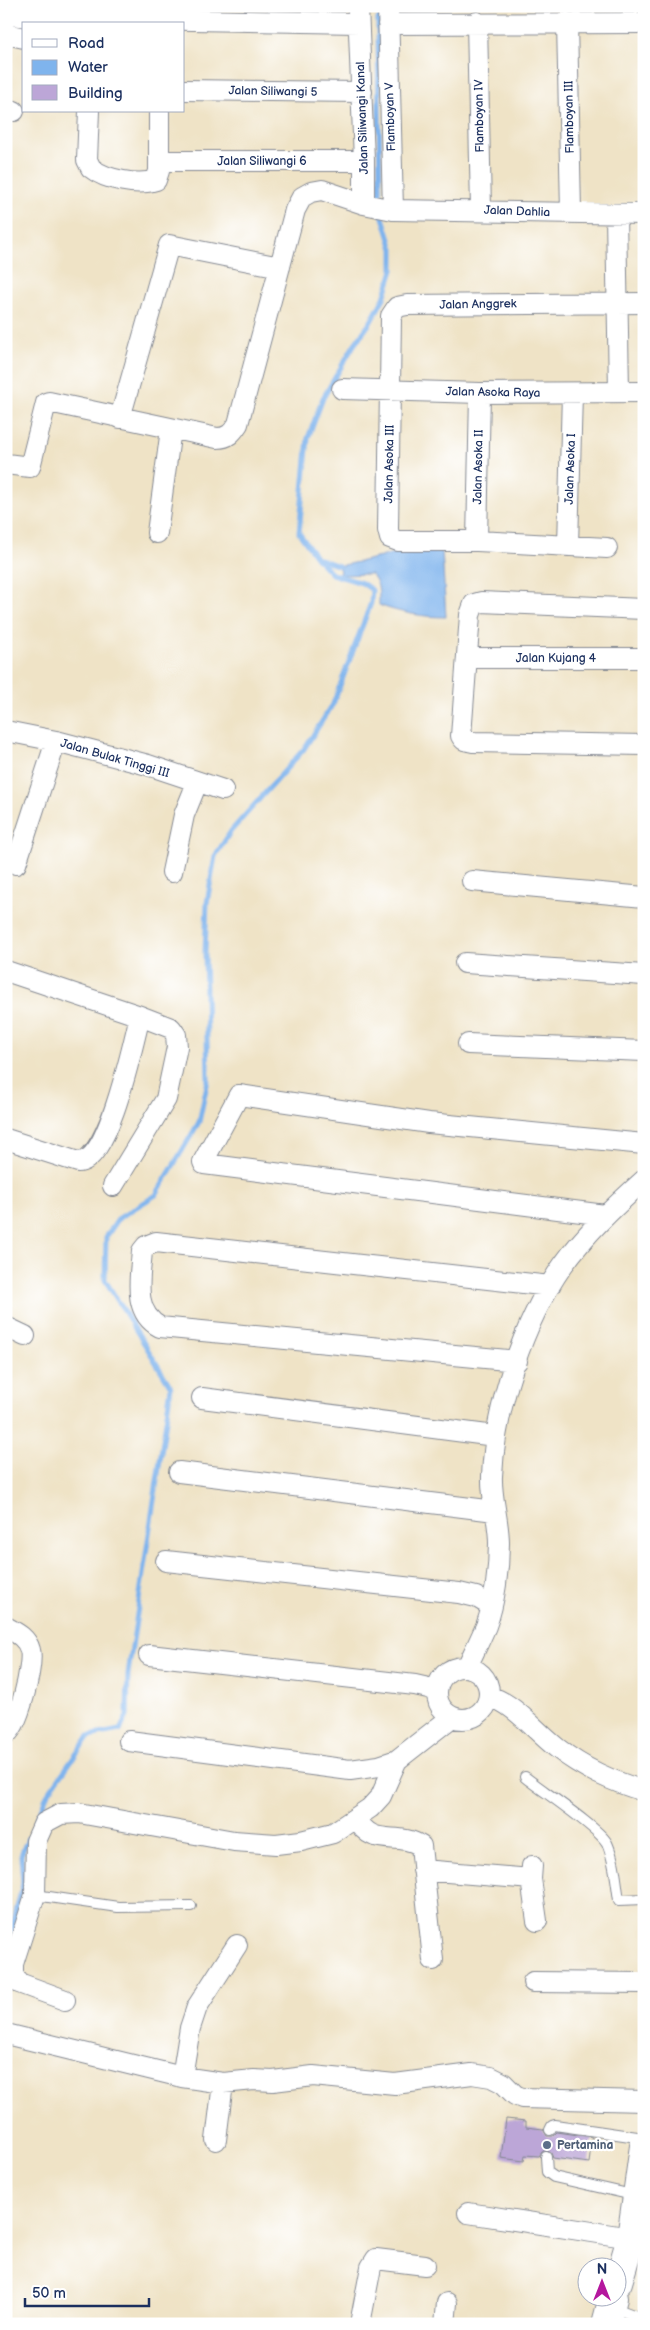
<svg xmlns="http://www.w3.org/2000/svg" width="650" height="2330" font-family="'Balsamiq Sans',sans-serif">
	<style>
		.water { fill: #7fb4ed; stroke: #4d72a6 }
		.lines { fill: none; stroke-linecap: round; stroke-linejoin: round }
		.stream { stroke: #7fb4ed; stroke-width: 5 }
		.building { fill: #bca6d7 }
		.lane-casing { stroke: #858992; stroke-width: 12 }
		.street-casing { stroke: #858992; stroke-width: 22 }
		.secondary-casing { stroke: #858992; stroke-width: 30 }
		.lane { stroke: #fff; stroke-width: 10 }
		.street { stroke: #fff; stroke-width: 20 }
		.secondary { stroke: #fff; stroke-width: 28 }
		.service-dot { fill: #5c6f8a; stroke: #fff; stroke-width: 2 }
		.labels { text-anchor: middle; stroke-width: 4.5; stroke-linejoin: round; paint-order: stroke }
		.street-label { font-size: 12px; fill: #1b2f5e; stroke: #fff }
		.service-label { font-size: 12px; font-weight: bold; fill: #4e5e75; stroke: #fff; text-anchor: start }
	</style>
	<rect width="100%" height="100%" fill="#fff"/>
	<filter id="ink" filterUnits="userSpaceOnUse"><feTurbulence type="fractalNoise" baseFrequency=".02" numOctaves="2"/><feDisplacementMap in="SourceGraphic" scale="10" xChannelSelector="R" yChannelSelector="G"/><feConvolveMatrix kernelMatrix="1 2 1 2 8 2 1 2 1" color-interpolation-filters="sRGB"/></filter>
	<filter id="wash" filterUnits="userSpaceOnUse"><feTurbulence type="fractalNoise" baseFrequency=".0096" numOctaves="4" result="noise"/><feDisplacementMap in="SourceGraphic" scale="20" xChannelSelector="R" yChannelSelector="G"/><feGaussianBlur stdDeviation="1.12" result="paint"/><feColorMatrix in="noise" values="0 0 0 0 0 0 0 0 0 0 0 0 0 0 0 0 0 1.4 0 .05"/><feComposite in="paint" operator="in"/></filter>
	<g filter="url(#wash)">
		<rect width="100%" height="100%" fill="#efe3c6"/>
		<path class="water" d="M410,548L442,551L446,617C424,617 399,613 379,605C379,593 380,583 371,574L340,575L339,566L381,557Z"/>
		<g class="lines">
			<path class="stream" d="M378,19L380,203
				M339,566L317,558L299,533L308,438L323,398L354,345L370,323L384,298L393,270V249L381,211
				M37,1819L47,1795L89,1736L120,1730L127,1716L128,1674L171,1387L105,1280L106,1237L119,1218L156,1195L199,1122L208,1080L205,952L207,903L215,856L231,831L304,749L333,704L371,603L372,590L362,583L332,574L317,558
				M6,1941L12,1929L23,1883L21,1855L28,1838"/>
		</g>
		<g id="blocks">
			<path class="building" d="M506,2119L526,2121V2127L543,2129L547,2136H553L557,2132L592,2137L589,2163L553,2158L551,2153L546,2150L542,2152L539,2156L525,2155L524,2161L501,2158Z"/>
		</g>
	</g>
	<g filter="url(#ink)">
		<use href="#blocks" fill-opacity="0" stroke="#858992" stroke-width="1"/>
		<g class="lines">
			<g class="lane-casing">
				<path id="lane" d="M525,1777C541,1790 599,1828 607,1843C615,1861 616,1881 619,1900L644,1899
					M35,1895L118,1907L191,1906
					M550,2130L552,2126L555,2125L644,2138
					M546,2157L547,2172L554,2177L637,2196
					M612,2307L644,2319"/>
			</g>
			<g class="street-casing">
				<path id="street" d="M358,6L364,161V204
					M388,6L393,210
					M6,14L28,17L358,23
					M477,22L481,210
					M567,22L571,212
					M388,24L644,23
					M6,34L24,38
					M184,90L362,92
					M6,109L14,111
					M89,111L87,160L91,168C106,180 138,186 156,180L159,171V111
					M159,161H364
					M616,214L619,392
					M342,389L480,393L644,392
					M120,418L169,245L280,267
					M6,464L30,467L46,403L49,402L217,438C228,438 232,433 238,424L295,210L302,197L311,192L322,190L364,204L393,210L644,214
					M157,533L171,429
					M477,541L480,393
					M568,546L572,393
					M607,548L477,541H398L390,538L388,530L391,316L397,307L407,305L644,303
					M644,609L481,602L474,604L470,615L461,736L464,740L473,742L644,745
					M468,658H644
					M6,731L56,741L148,765L223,790
					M16,864L56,741
					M172,872L184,815L197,783
					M472,881L644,897
					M465,963L644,975
					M6,971L140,1016L171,1028L176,1035L177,1047L166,1099L113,1186
					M468,1044L644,1051
					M6,1139L78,1162C109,1162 133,1043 140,1016
					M605,1215L204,1164L203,1162L239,1095L429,1123L644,1144
					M6,1327L25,1336
					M517,1361L160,1327C132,1312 140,1278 142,1251L146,1246L156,1242L550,1286
					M202,1398L495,1436
					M179,1472L495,1511
					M166,1561L459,1593L476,1597L491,1606
					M6,1627C17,1633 27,1638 30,1650C34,1664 18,1729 6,1734
					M149,1655L415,1685L437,1690
					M437 1693a26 26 0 1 1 52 0a26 26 0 1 1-52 0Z
					M467,1667C473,1654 480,1640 486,1626C495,1602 499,1569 499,1543C499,1521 491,1498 492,1476C495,1407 523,1322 563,1265C586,1233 615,1206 644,1180
					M490,1697C513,1702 537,1733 557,1748C584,1769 611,1781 644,1791
					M129,1741L350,1770L379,1766L397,1760L452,1717
					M356,1818C373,1850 397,1830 421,1846L433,1960
					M532,1866L531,1879L537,1921
					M423,1870L531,1879
					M533,1982L644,1983
					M65,2000L19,1983L13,1975V1964L35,1895L36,1841L44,1823L61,1814L79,1813L234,1841L276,1844L301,1841L333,1833L370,1808L381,1796L397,1760
					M6,2034L182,2077L223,2083L254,2080L273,2081L313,2076L395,2084L472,2074L491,2077L503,2083L515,2095L522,2098L644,2101
					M182,2077L190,2028L197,2007L237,1945
					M216,2140L223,2083
					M468,2213L631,2238
					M360,2324L371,2267L376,2259L425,2265
					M445,2324L447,2303"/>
			</g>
			<g class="secondary-casing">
				<path id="secondary" d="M618,2282L631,2238L644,2146
					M606,2324L613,2298"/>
			</g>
			<use href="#lane" class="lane"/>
			<use href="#street" class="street"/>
			<use href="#secondary" class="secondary"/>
		</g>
	</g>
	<circle class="service-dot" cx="547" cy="2145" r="5"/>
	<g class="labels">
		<g class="street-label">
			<text transform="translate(273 91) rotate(1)" y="4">Jalan Siliwangi 5</text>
			<text transform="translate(479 116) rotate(-91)" y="4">Flamboyan IV</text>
			<text transform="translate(390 117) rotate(-92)" y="4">Flamboyan V</text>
			<text transform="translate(569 117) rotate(-91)" y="4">Flamboyan III</text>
			<text transform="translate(362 118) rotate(-92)" y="4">Jalan Siliwangi Kanal</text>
			<text x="262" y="165">Jalan Siliwangi 6</text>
			<text transform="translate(517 211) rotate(2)" y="4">Jalan Dahlia</text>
			<text transform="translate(478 304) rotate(-1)" y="4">Jalan Anggrek</text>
			<text transform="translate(493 392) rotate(1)" y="4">Jalan Asoka Raya</text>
			<text transform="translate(389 464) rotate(-89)" y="4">Jalan Asoka III</text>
			<text transform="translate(478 467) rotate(-89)" y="4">Jalan Asoka II</text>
			<text transform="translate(570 469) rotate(-88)" y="4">Jalan Asoka I</text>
			<text x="556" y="662">Jalan Kujang 4</text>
			<text transform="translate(115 758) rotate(16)" y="4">Jalan Bulak Tinggi III</text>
		</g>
		<g class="service-label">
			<text x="557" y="2149">Pertamina</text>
		</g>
	</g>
	<rect width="650" height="2330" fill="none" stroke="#fff" stroke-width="25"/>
	<rect x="22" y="22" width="162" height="90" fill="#ffffff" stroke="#a4acbf"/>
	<rect x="32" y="39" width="25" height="8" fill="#ffffff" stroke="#a4acbf"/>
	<text x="68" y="48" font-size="15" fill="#1b2f5e">Road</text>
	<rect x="32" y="60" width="25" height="15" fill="#7fb4ed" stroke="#a4acbf"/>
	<text x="68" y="72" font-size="15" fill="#1b2f5e">Water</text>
	<rect x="32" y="85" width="25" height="15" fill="#bca6d7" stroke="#a4acbf"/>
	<text x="68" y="98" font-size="15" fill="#1b2f5e">Building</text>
	<g transform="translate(602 2282)"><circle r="24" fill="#ffffff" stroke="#a4acbf"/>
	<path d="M0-4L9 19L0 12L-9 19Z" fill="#b5179e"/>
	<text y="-8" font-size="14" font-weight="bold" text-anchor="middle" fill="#1b2f5e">N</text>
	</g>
	<path d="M25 2298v8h124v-8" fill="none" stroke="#1b2f5e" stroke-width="2.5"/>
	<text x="32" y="2298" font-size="15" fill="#1b2f5e" stroke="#ffffff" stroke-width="4" paint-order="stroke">50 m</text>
</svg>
